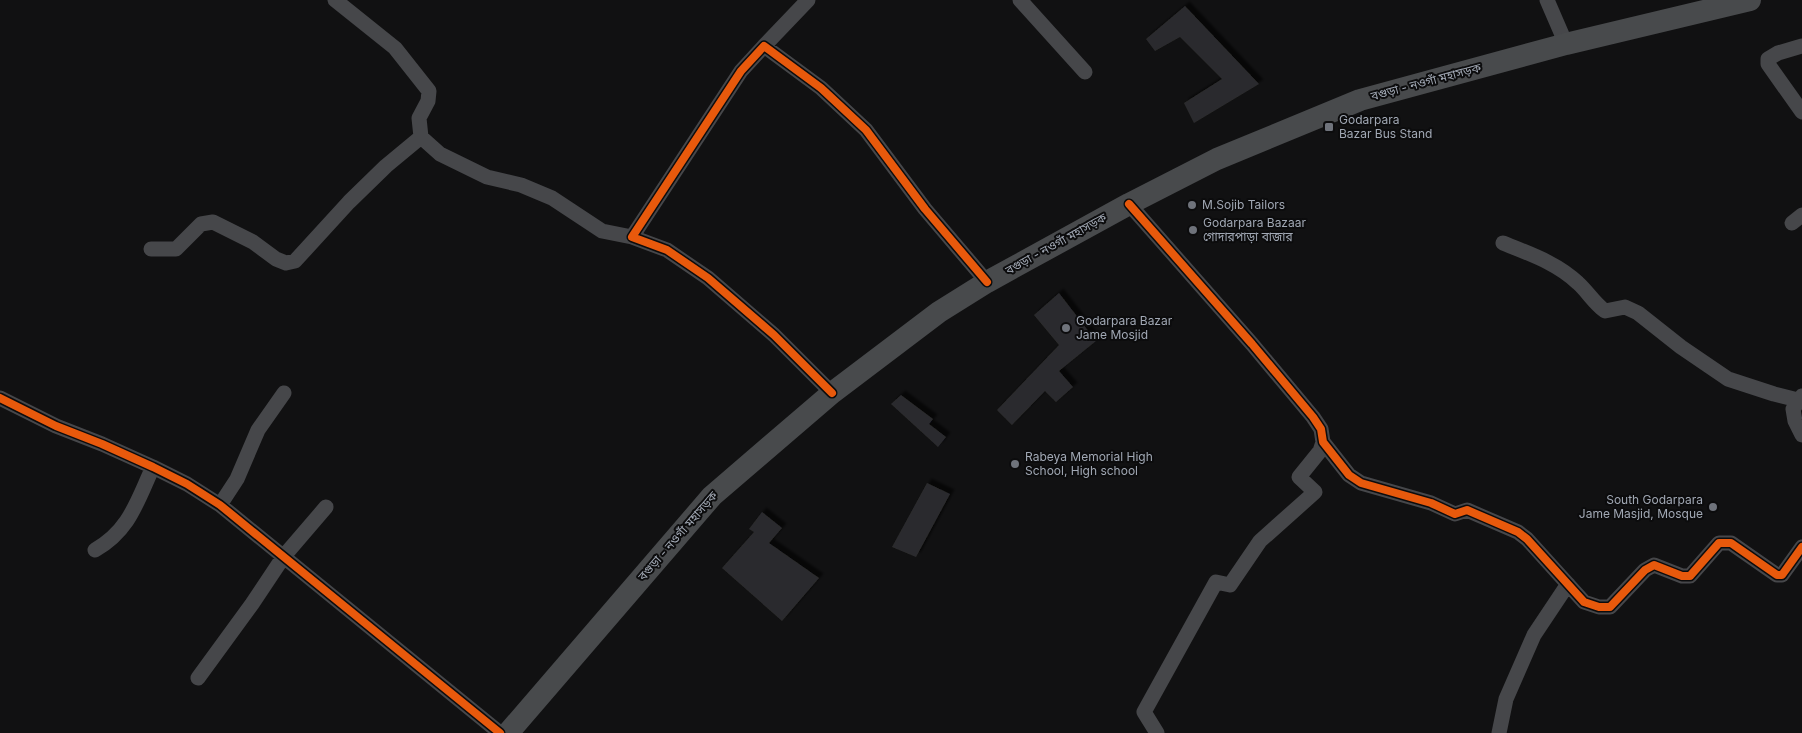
<svg xmlns="http://www.w3.org/2000/svg" width="1802" height="733" font-family="Inter,'Noto Sans Bengali',sans-serif">
	<style>
		.building { fill: #2c2c2d; filter: url(#shadow) }
		.lines { fill: none; stroke-linecap: round; stroke-linejoin: round }
		.street { stroke: #46474a; stroke-width: 15 }
		.primary { stroke: #484a4c; stroke-width: 22 }
		.cycleway-casing { stroke: #0c0c0d; stroke-width: 11 }
		.cycleway { stroke: #e8590c; stroke-width: 8 }
		.poi-dot { fill: #6f737b; stroke: #0c0c0d; stroke-width: 2 }
		.labels { text-anchor: middle; stroke-width: 4; stroke-linejoin: round; paint-order: stroke }
		.street-label { font-size: 12px; fill: #a1a8b4; stroke: #0c0c0d }
		.poi-label { font-size: 12px; fill: #a1a8b4; stroke: #0c0c0d; text-anchor: start }
	</style>
	<defs>
		<filter id="shadow"><feDropShadow dx="4.5" dy="-4.5" stdDeviation="1" flood-color="#0009"/></filter>
	</defs>
	<rect width="100%" height="100%" fill="#111112"/>
	<path class="building" d="M1185,6L1259,84L1194,123L1184,103L1222,79L1180,37L1155,51L1146,39Z
		M1059,293L1096,341L1059,371L1073,387L1056,402L1045,391L1012,425L997,410L1059,345L1034,315Z
		M901,395L933,419L929,424L946,437L938,447L891,404Z
		M927,483L950,494L916,557L892,547Z
		M762,512L782,528L769,543L819,578L782,621L722,568L754,532L749,529Z"/>
	<g class="lines">
		<path class="street" d="M335,0L395,48L429,91L428,101L419,118L421,137L440,154L487,177L521,185L552,198L602,231L632,237
			M1020,0L1085,72
			M1547,0L1566,44
			M764,46L808,0
			M1802,46L1778,53L1768,59V64L1802,112
			M1129,204L1252,344L1313,417L1321,429L1323,442L1349,475L1361,483L1431,503L1455,514L1467,510L1518,532L1527,539L1584,602L1599,607H1610L1645,570L1654,565L1682,576H1690L1719,543H1731L1777,575H1782L1802,547
			M1792,223L1802,215
			M1503,243C1530,254 1557,263 1578,283C1588,292 1594,303 1605,311L1625,307L1638,313L1681,347L1728,379L1774,394L1798,400
			M151,249H176L201,224L213,222L253,242L276,259L286,263L295,261L349,202L386,166L421,137
			M832,393L774,335L708,278L667,250L632,237L741,71L764,46L821,88L866,130L925,209L987,282
			M1802,396L1793,409L1795,421L1802,435
			M0,398L56,426L102,444L153,467L187,484L220,505L500,733
			M220,505L237,479L258,430L284,393
			M95,550C130,530 137,501 153,467
			M198,678L252,604L284,556L326,507
			M1157,733L1144,712L1216,582L1230,585L1260,541L1315,492L1299,477L1320,451L1323,442
			M1499,733L1506,699L1534,635L1568,584"/>
		<path class="primary" d="M508,733L712,496L832,393L939,312L987,282L1129,204L1217,159L1360,100L1566,44L1750,0"/>
		<g class="cycleway-casing">
			<path id="cycleway" d="M1129,204L1252,344L1313,417L1321,429L1323,442L1349,475L1361,483L1431,503L1455,514L1467,510L1518,532L1527,539L1584,602L1599,607H1610L1645,570L1654,565L1682,576H1690L1719,543H1731L1777,575H1782L1802,547
				M832,393L774,335L708,278L667,250L632,237L741,71L764,46L821,88L866,130L925,209L987,282
				M0,398L56,426L102,444L153,467L187,484L220,505L500,733"/>
		</g>
		<use href="#cycleway" class="cycleway"/>
	</g>
	<g class="poi-dot">
		<rect x="1324" y="122" width="10" height="10" rx="2.5"/>
		<circle cx="1192" cy="205" r="5"/>
		<circle cx="1193" cy="230" r="5"/>
		<circle cx="1066" cy="328" r="5"/>
		<circle cx="1015" cy="464" r="5"/>
		<circle cx="1713" cy="507" r="5"/>
	</g>
	<g class="labels">
		<g class="street-label">
			<text transform="translate(1426 82) rotate(-15)" y="4">বগুড়া - নওগাঁ মহাসড়ক</text>
			<text transform="translate(1056 244) rotate(-29)" y="4">বগুড়া - নওগাঁ মহাসড়ক</text>
			<text transform="translate(678 536) rotate(-49)" y="4">বগুড়া - নওগাঁ মহাসড়ক</text>
		</g>
		<g class="poi-label">
			<text x="1339" y="124">Godarpara<tspan x="1339" dy="14">Bazar Bus Stand</tspan></text>
			<text x="1202" y="209">M.Sojib Tailors</text>
			<text x="1203" y="227">Godarpara Bazaar<tspan x="1203" dy="14">গোদারপাড়া বাজার</tspan></text>
			<text x="1076" y="325">Godarpara Bazar<tspan x="1076" dy="14">Jame Mosjid</tspan></text>
			<text x="1025" y="461">Rabeya Memorial High<tspan x="1025" dy="14">School, High school</tspan></text>
			<text x="1703" y="504" text-anchor="end">South Godarpara<tspan x="1703" dy="14">Jame Masjid, Mosque</tspan></text>
		</g>
	</g>
</svg>
